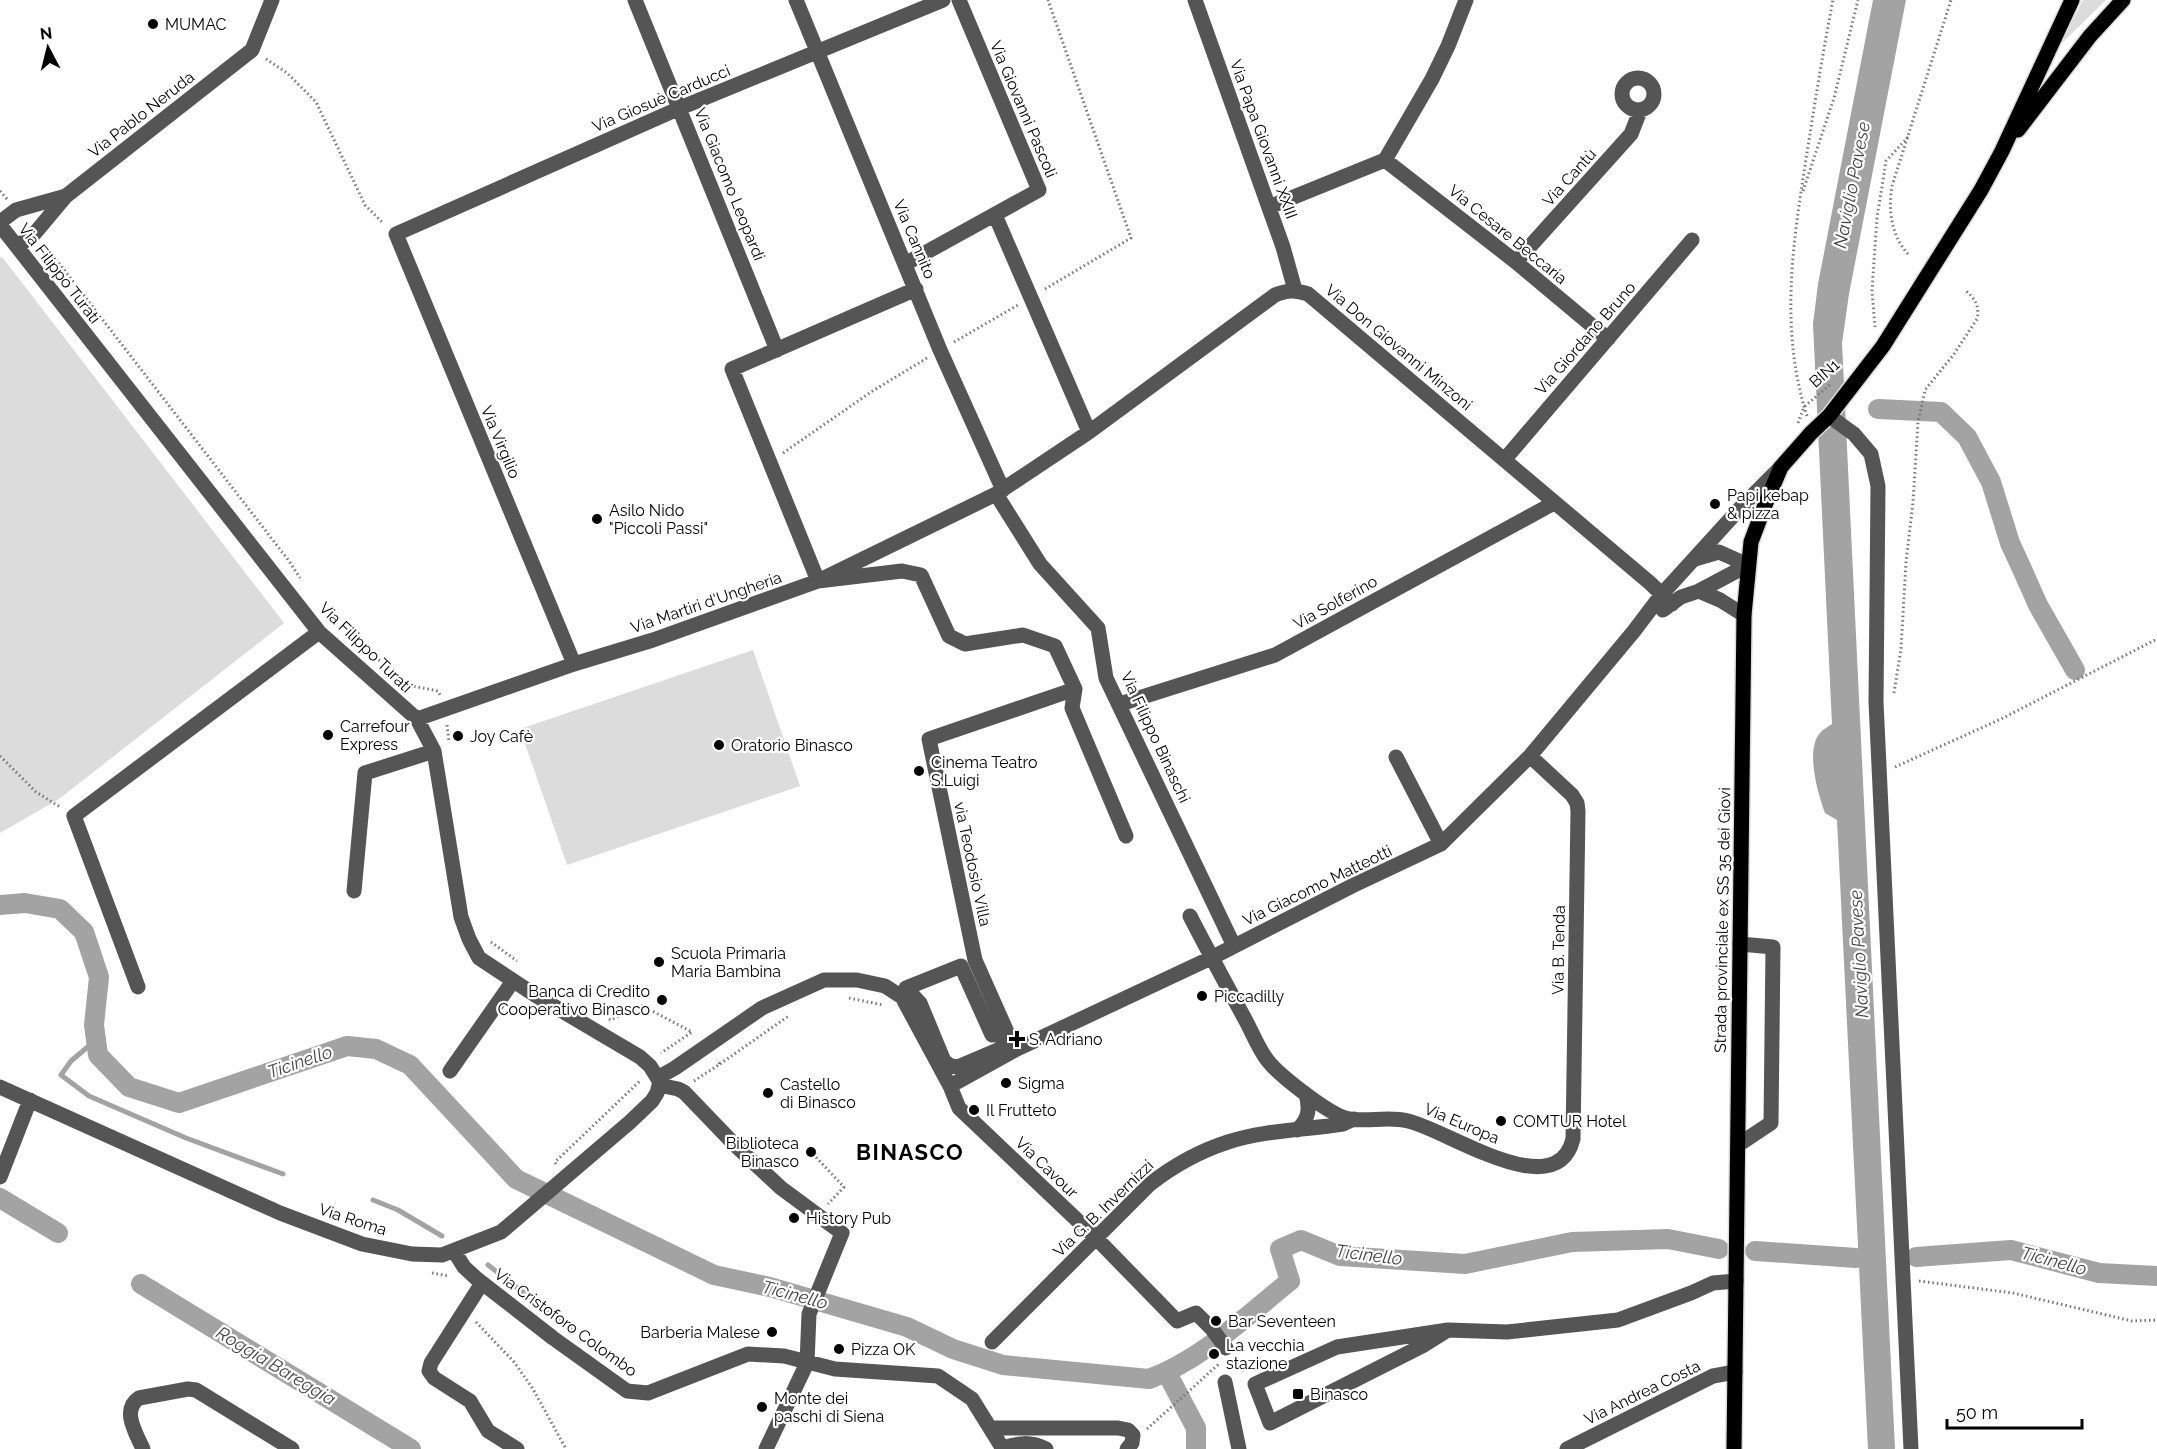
<svg xmlns="http://www.w3.org/2000/svg" width="2157" height="1449" font-family="Raleway,sans-serif">
	<style>
		.green { fill: #dcdcdc }
		.water { fill: #a3a3a3 }
		.lines { fill: none; stroke-linecap: round; stroke-linejoin: round }
		.stream { stroke: #a3a3a3; stroke-width: 5 }
		.canal { stroke: #a3a3a3; stroke-width: 20 }
		.major-casing { stroke: #dbdbdb; stroke-width: 18 }
		.path { stroke: #777; stroke-width: 3; stroke-dasharray: 1.5 3; stroke-linecap: butt }
		.minor { stroke: #555; stroke-width: 15 }
		.major { stroke: #000; stroke-width: 15 }
		.poi-dot { fill: #000; stroke: #fff; stroke-width: 2 }
		.labels { text-anchor: middle; stroke-width: 4.5; stroke-linejoin: round; paint-order: stroke }
		.poi-label { font-size: 16px; fill: #000; stroke: #fff; text-anchor: start }
		.street-label { font-size: 16px; fill: #000; stroke: #fff }
		.water-label { font-size: 18px; font-style: italic; fill: #444; stroke: #fff }
		.district-label { font-size: 22px; font-weight: bold; letter-spacing: 1.5px; fill: #000; stroke: #fff }
	</style>
	<rect width="100%" height="100%" fill="#fff"/>
	<path class="green" d="M2083,0H2106L2059,46Z
		M0,257L3,258L284,623L59,799L0,833Z
		M753,650L800,786L567,865L520,729Z"/>
	<path class="water" d="M1873,0H1906L1849,294L1842,343L1895,1449H1868L1837,820L1825,813C1818,794 1805,750 1820,733C1823,729 1828,727 1832,724L1813,324L1818,284Z"/>
	<g class="lines">
		<path class="stream" d="M96,1040L71,1061L61,1075L89,1096L186,1138L283,1174
			M373,1200L398,1210L442,1236
			M488,1265L573,1331"/>
		<path class="canal" d="M1878,409L1941,412L1967,437L1991,482L2010,543L2022,569L2038,605L2075,670
			M0,905L25,903L60,909L84,932L99,977L94,1025L98,1055L129,1087L179,1103L347,1046L376,1049L410,1065L516,1179L714,1275L770,1287L907,1327L953,1349L1003,1365L1149,1379C1203,1359 1246,1316 1290,1281L1280,1249L1301,1240L1340,1256L1465,1264L1572,1242L1668,1239L1719,1249
			M0,1198L58,1233
			M1755,1251L1856,1258
			M1916,1257L2011,1250L2099,1273L2157,1276
			M141,1284L411,1449
			M1167,1373L1196,1428V1449"/>
		<g class="major-casing">
			<path id="major" d="M2018,130L2090,36L2123,0
				M1734,1449L1744,615L1751,542L1765,505L1781,467L1811,433L1829,416L1883,346L1981,190L2002,151L2072,0"/>
		</g>
		<path class="path" d="M266,59L287,73L316,102L365,205L383,223
			M0,191L7,199
			M1803,191L1834,98L1858,0
			M45,245L289,561L300,578
			M1908,254C1891,235 1888,210 1892,186L1951,0
			M1045,289L1131,238L1048,0
			M1875,327L1872,291L1877,218L1886,161L1910,135
			M954,342L1018,305
			M1807,416C1779,328 1793,242 1807,153C1815,102 1823,51 1833,0
			M1798,423L1804,407L1832,383
			M783,453L871,392L927,358
			M365,648L408,685L438,691L440,695
			M1894,693L1901,649L1906,562L1913,502L1918,422L1925,390L1954,354L1977,319C1980,307 1975,298 1965,290
			M447,725L449,742
			M0,756L36,792L60,807
			M1895,767L2001,719L2157,639
			M491,942L517,961
			M849,998L883,1005
			M609,1019L611,1020L641,1005L692,1032L661,1053
			M720,1064L790,1015
			M694,1081L720,1064L717,1060
			M813,1154L844,1187L828,1204
			M556,1164L555,1162L641,1080
			M432,1273L449,1276
			M1919,1281L2013,1293L2132,1321L2157,1320
			M476,1322L514,1362L533,1389L566,1449
			M1234,1360L1246,1373
			M1147,1429L1220,1363"/>
		<path class="minor" d="M635,0L777,350
			M796,0L940,350L1003,490
			M1195,0L1283,247L1295,290
			M1622 94a16 16 0 1 1 32 0a16 16 0 1 1-32 0Z
			M1385,160L1516,262L1608,339
			M1269,207L1385,160L1432,79L1448,46L1466,0
			M995,215L1089,432
			M0,222L16,210L66,196L252,50L272,0
			M0,225L319,632L417,719L434,751L461,917L469,939L479,958L535,995L640,1057L650,1066L660,1082L657,1093L652,1101L630,1122L501,1232L442,1255L412,1254L362,1244L280,1213L0,1087
			M17,247L35,233L66,196
			M1516,262L1631,134L1640,111
			M905,264L1039,190L959,0
			M916,289L732,369L818,581L902,571L921,575L949,636L965,644L1023,635L1055,646L1075,689L1072,708L1126,836
			M1829,416L1854,434L1871,454L1878,486L1876,702L1911,1449
			M1505,459L1692,240
			M996,494L1040,564L1098,628L1106,678L1234,946
			M1695,559L1719,552L1748,565
			M1699,591L1720,600L1744,615
			M1663,610L1681,597L1699,591L1748,565
			M574,664L396,234L680,108L943,0
			M1120,704L1275,655L1554,503
			M417,719L574,664L653,640L818,581L996,494L1089,432L1275,295C1287,290 1295,290 1308,294L1650,583L1672,604
			M1396,757L1441,844
			M354,891L365,773L434,751
			M1190,916C1208,951 1227,986 1246,1021C1253,1034 1259,1050 1268,1061C1280,1076 1331,1116 1349,1119C1369,1122 1389,1116 1408,1121C1446,1129 1556,1207 1573,1139L1578,811L1577,803L1572,795L1530,756
			M961,966L992,1035L999,1032L1005,1047L958,1067L951,1066L944,1061L920,1003L906,988Z
			M138,987L74,816L319,632
			M1015,1050L975,960L929,739L1075,689
			M450,1071L513,981
			M659,1077L675,1068L762,1008L824,980H857L885,986L902,997L950,1086L959,1108L1096,1238L1177,1321L1196,1313L1212,1329L1226,1348
			M659,1085L678,1089L684,1092L735,1145L781,1188L842,1233L809,1314L807,1363L766,1449
			M950,1086L1015,1050L1211,958L1352,886L1441,844L1530,756L1634,631L1662,594L1744,504L1781,467
			M1297,1130C1309,1119 1310,1109 1306,1094
			M1738,1145L1771,1123L1773,947L1740,944
			M0,1177L30,1100
			M454,1251L464,1267L477,1279L553,1338L627,1391L648,1393L748,1354L784,1356L835,1369L938,1376L972,1399L1003,1449
			M482,1283L431,1363L429,1371L434,1378L470,1401L488,1431L517,1449
			M1448,1330L1424,1345L1270,1423L1255,1384L1337,1347L1448,1330L1507,1332L1618,1320L1691,1293L1713,1283L1736,1281
			M992,1342L1150,1184C1173,1166 1200,1151 1228,1142C1264,1130 1305,1130 1343,1124L1354,1119
			M1225,1382L1239,1449
			M990,1428H1118L1128,1430L1133,1435L1132,1443L1127,1449
			M1002,1448C1019,1443 1030,1441 1046,1449
			M143,1449C136,1433 121,1410 139,1398L188,1389L196,1390L292,1449
			M1567,1449L1713,1376L1735,1372"/>
		<use href="#major" class="major"/>
	</g>
	<g class="poi-dot">
		<circle cx="153" cy="24" r="6"/>
		<circle cx="1715" cy="504" r="6"/>
		<circle cx="597" cy="519" r="6"/>
		<circle cx="328" cy="735" r="6"/>
		<circle cx="458" cy="736" r="6"/>
		<circle cx="719" cy="745" r="6"/>
		<circle cx="919" cy="771" r="6"/>
		<circle cx="659" cy="962" r="6"/>
		<circle cx="1202" cy="996" r="6"/>
		<circle cx="662" cy="1000" r="6"/>
		<path d="M1014 1030h6v6h6v6h-6v6h-6v-6h-6v-6h6z"/>
		<circle cx="1006" cy="1083" r="6"/>
		<circle cx="768" cy="1093" r="6"/>
		<circle cx="974" cy="1110" r="6"/>
		<circle cx="1501" cy="1121" r="6"/>
		<circle cx="811" cy="1152" r="6"/>
		<circle cx="794" cy="1218" r="6"/>
		<circle cx="1216" cy="1321" r="6"/>
		<circle cx="772" cy="1332" r="6"/>
		<circle cx="839" cy="1349" r="6"/>
		<circle cx="1214" cy="1354" r="6"/>
		<rect x="1292" y="1388" width="12" height="12" rx="3"/>
		<circle cx="762" cy="1407" r="6"/>
	</g>
	<g class="labels">
		<g class="poi-label">
			<text x="165" y="30">MUMAC</text>
			<text x="1727" y="501">Papi kebap<tspan x="1727" dy="18">&amp; pizza</tspan></text>
			<text x="609" y="516">Asilo Nido<tspan x="609" dy="18">"Piccoli Passi"</tspan></text>
			<text x="340" y="732">Carrefour<tspan x="340" dy="18">Express</tspan></text>
			<text x="470" y="742">Joy Cafè</text>
			<text x="731" y="751">Oratorio Binasco</text>
			<text x="931" y="768">Cinema Teatro<tspan x="931" dy="18">S.Luigi</tspan></text>
			<text x="671" y="959">Scuola Primaria<tspan x="671" dy="18">Maria Bambina</tspan></text>
			<text x="650" y="997" text-anchor="end">Banca di Credito<tspan x="650" dy="18">Cooperativo Binasco</tspan></text>
			<text x="1214" y="1002">Piccadilly</text>
			<text x="1029" y="1045">S. Adriano</text>
			<text x="1018" y="1089">Sigma</text>
			<text x="780" y="1090">Castello<tspan x="780" dy="18">di Binasco</tspan></text>
			<text x="986" y="1116">Il Frutteto</text>
			<text x="1513" y="1127">COMTUR Hotel</text>
			<text x="799" y="1149" text-anchor="end">Biblioteca<tspan x="799" dy="18">Binasco</tspan></text>
			<text x="806" y="1224">History Pub</text>
			<text x="1228" y="1327">Bar Seventeen</text>
			<text x="760" y="1338" text-anchor="end">Barberia Malese</text>
			<text x="1226" y="1351">La vecchia<tspan x="1226" dy="18">stazione</tspan></text>
			<text x="851" y="1355">Pizza OK</text>
			<text x="1310" y="1400">Binasco</text>
			<text x="774" y="1404">Monte dei<tspan x="774" dy="18">paschi di Siena</tspan></text>
		</g>
		<g class="street-label">
			<text transform="translate(661 98) rotate(-23)" y="6">Via Giosuè Carducci</text>
			<text transform="translate(1024 109) rotate(67)" y="6">Via Giovanni Pascoli</text>
			<text transform="translate(141 114) rotate(-38)" y="6">Via Pablo Neruda</text>
			<text transform="translate(1264 139) rotate(70)" y="6">Via Papa Giovanni XXIII</text>
			<text transform="translate(1569 177) rotate(-48)" y="6">Via Cantù</text>
			<text transform="translate(730 184) rotate(68)" y="6">Via Giacomo Leopardi</text>
			<text transform="translate(1508 234) rotate(39)" y="6">Via Cesare Beccaria</text>
			<text transform="translate(915 239) rotate(67)" y="6">Via Cannito</text>
			<text transform="translate(60 273) rotate(52)" y="6">Via Filippo Turati</text>
			<text transform="translate(1585 338) rotate(-49)" y="6">Via Giordano Bruno</text>
			<text transform="translate(1399 347) rotate(40)" y="6">Via Don Giovanni Minzoni</text>
			<text transform="translate(1824 373) rotate(-41)" y="6">BIN1</text>
			<text transform="translate(501 442) rotate(67)" y="6">Via Virgilio</text>
			<text transform="translate(706 602) rotate(-19)" y="6">Via Martiri d'Ungheria</text>
			<text transform="translate(1335 602) rotate(-29)" y="6">Via Solferino</text>
			<text transform="translate(366 647) rotate(44)" y="6">Via Filippo Turati</text>
			<text transform="translate(1156 737) rotate(65)" y="6">Via Filippo Binaschi</text>
			<text transform="translate(973 864) rotate(78)" y="6">via Teodosio Villa</text>
			<text transform="translate(1317 885) rotate(-26)" y="6">Via Giacomo Matteotti</text>
			<text transform="translate(1722 920) rotate(-89)" y="6">Strada provinciale ex SS 35 dei Giovi</text>
			<text transform="translate(1558 950) rotate(-89)" y="6">Via B. Tenda</text>
			<text transform="translate(1462 1123) rotate(23)" y="6">Via Europa</text>
			<text transform="translate(1047 1167) rotate(44)" y="6">Via Cavour</text>
			<text transform="translate(1103 1208) rotate(-44)" y="6">Via G. B. Invernizzi</text>
			<text transform="translate(353 1219) rotate(18)" y="6">Via Roma</text>
			<text transform="translate(566 1322) rotate(36)" y="6">Via Cristoforo Colombo</text>
			<text transform="translate(1642 1392) rotate(-26)" y="6">Via Andrea Costa</text>
		</g>
		<g class="water-label">
			<text transform="translate(1852 185) rotate(-79)" y="6">Naviglio Pavese</text>
			<text transform="translate(1859 954) rotate(-93)" y="6">Naviglio Pavese</text>
			<text transform="translate(300 1062) rotate(-19)" y="6">Ticinello</text>
			<text transform="translate(1369 1255) rotate(7)" y="6">Ticinello</text>
			<text transform="translate(2054 1261) rotate(15)" y="6">Ticinello</text>
			<text transform="translate(795 1295) rotate(15)" y="6">Ticinello</text>
			<text transform="translate(276 1366) rotate(31)" y="6">Roggia Bareggia</text>
		</g>
		<g class="district-label">
			<text x="910" y="1160">BINASCO</text>
		</g>
	</g>
	<g transform="translate(48 48) rotate(353)" stroke="#ffffff" stroke-width="4.5" paint-order="stroke">
	<path d="M0-4.5L10 22L0 15L-10 22Z" fill="#000000"/>
	<text y="-9" font-size="16" font-weight="bold" text-anchor="middle" fill="#000000">N</text>
	</g>
	<path d="M1947 1419v9h135v-9" fill="none" stroke="#000000" stroke-width="3"/>
	<text x="1956" y="1419" font-size="18" fill="#000000" stroke="#ffffff" stroke-width="4.5" paint-order="stroke">50 m</text>
</svg>
